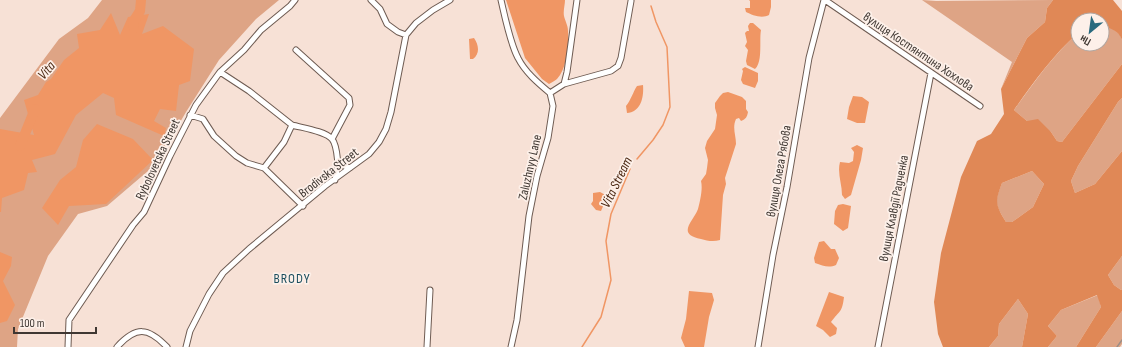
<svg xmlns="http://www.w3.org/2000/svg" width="1122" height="347" font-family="'Sofia Sans Condensed',sans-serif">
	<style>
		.green { fill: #dea485 }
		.forest { fill: #e08856; fill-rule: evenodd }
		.water { fill: #f09664 }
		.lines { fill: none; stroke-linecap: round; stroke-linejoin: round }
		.stream { stroke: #f09664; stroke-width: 1.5 }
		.river { stroke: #f09664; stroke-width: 10 }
		.street-casing { stroke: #6e5b52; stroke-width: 7 }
		.street { stroke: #fff; stroke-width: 5 }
		.rail { stroke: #9d8e86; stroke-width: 1.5 }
		.labels { text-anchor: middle; stroke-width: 3.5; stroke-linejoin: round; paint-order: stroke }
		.street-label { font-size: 13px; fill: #3f3732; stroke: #fdf0e9 }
		.water-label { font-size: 14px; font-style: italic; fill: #4b2813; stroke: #fdf0e9 }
		.neighbourhood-label { font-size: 14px; letter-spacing: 1px; fill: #1b4e5e; stroke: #fdf0e9 }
	</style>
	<rect width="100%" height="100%" fill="#f7e1d6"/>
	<path class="green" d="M102,0H279L256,19L219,60L186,112L155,165L107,206L78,214L48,256L18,329L17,347H0V118L59,39L88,18Z
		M922,0L936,1L1053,0L1047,8L1045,22L1027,38L1001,89L1012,62Z
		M1102,26L1112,28L1120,35L1122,40V64L1062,142L1057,141L1051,132L1027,121L1014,110C1033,84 1053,55 1078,33V44H1102Z
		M1122,98V151L1095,184L1075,193L1071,181L1078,166L1118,102Z
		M1032,171L1044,184L1033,207L1012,222H1006C995,204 994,203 1002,183Z
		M1122,256V289L1121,290L1114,285L1108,275Z
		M1098,295L1101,307L1076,347H1048L1057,336L1048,326L1061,310Z
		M1018,299L1028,314L1022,347H989L998,336L999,324Z
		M1122,311V344L1120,347H1096Z"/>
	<path class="forest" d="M1053,0H1113L1122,11V40C1119,31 1111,28 1102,26V20H1078V33C1053,55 1033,83 1014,110L1027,121L1038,119L1051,132L1057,141L1062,142L1122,64V98L1118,102L1078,166L1071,181L1075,193L1095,184L1122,151V256L1108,275L1114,285L1121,290L1122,289V311L1096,347H1076L1101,307L1097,295L1061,310L1048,326L1057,336L1048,347H1022L1028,314L1018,299L999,324L998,336L989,347H943L938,334L934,302L941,253L961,177L977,141L991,134L1004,114L1001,89L1027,38L1045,22L1047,8ZM1032,171L1044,184L1033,207L1012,222H1006C995,204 995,202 1002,183Z"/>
	<path class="water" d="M506,0H565C565,5 563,11 564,16C565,21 568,25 568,31C569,44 567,69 557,79C555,81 552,82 549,84L542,79L525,58Z
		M749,0H771V7L769,15C762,19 752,15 746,12L745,8H750V1Z
		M111,13L120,35L128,17L149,14L142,34L163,26L194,49L190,81L179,85L176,111L160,109L154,121L166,128L164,136L116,115L114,98L103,93L76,115L55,154L32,160L37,172L28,173L24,190L2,198L1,212H0V129L34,135L24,100L38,95L46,82L51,79L64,60L79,48L77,34L100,30Z
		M750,23H753L761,30C759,40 763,62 755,69L747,65L746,61L748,50L745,46L747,42L745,33L747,31H749L748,26Z
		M474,38C479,45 480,54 473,59H470L469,39Z
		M745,67L758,73V81L755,88L743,84L741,80L743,71L742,69Z
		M643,85C644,97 641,112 627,113L626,106C631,100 633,92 637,86Z
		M728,92L742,97L746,101V109L748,112C747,117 746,119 741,121L739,118L736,119C732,128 736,135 736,144L725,178L726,184L723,195L720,240C714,242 707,241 701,239C676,234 693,222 698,209C700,201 703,189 701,181L706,174L707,168L708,160L705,148L707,141L715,129L717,115L715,108V103L720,96L723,93Z
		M853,96L862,97L869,102L865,123H857L847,119L849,107Z
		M97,124L133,139L153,160L106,204L69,206L58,225L42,208L60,180L76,167L83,140Z
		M857,145L863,148L861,160L851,195L845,199L842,195C842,184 837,173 840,162L849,163L853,161L854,152L851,148Z
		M600,192L609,197V202L604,204L601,211L596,210L591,204L593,201V193Z
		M843,204L851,206L848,228L843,231L834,224L835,211L838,205Z
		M824,241L831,249H835L839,258L836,265C829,268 823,266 815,263L814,258L819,242Z
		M0,252L12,257L11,266L3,281L15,305L7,321L0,323Z
		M689,291L712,293L714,300L709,317L704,347H685L681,338L686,319Z
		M829,292L844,297C842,313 840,310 831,322L837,328L836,334L830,337L823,330L816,326Z"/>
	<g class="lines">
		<path class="stream" d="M637,159L653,140L663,125L670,107L667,47L656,22L651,6
			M582,347L601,317L611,280L606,241L611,214L630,169"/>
		<path class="river" d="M134,28L133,22L140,11L141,0
			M20,146L35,109"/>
		<g class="street-casing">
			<path id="street" d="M371,0L380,9L387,24L398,32L406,35
				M501,0C505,17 510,43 518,58C525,72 538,83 550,93
				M825,0L980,106
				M296,50L349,98L350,105L332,139
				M220,72L249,91L292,125
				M564,84L611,71L618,66L621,58L631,1
				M190,115L203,119L214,136L236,156L247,163L264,168
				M335,180L338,164L350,168
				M303,206L264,168L284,142L292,125C303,128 325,131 332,139C337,145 337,157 338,164
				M68,347L69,320L133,225L144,212L170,156L196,105L220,72L244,50L261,30L290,6L295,0
				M117,347C136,326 148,327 167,347
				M186,347L190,331L209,294L223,273L249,249L325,186L369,154L379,142L386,129L391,112L406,35L416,23L433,10L450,0
				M427,347L430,290
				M511,347L517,320L529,216L537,176L548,138L553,106L550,93L564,84L567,72L577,0
				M758,347L773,255L787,187L809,58L824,0
				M878,347L931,73"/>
		</g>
		<use href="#street" class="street"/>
		<path class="rail" d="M1117,347L1122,340"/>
	</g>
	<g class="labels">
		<g class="street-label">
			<text transform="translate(919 51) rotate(34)" y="5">вулиця Костянтина Хохлова</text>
			<text transform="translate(157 159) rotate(-65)" y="5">Rybolovetska Street</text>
			<text transform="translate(529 167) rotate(-77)" y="5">Zaluzhnyy Lane</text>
			<text transform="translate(778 171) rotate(-80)" y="5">вулиця Олега Рябова</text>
			<text transform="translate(328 172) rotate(-38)" y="5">Brodivska Street</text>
			<text transform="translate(893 208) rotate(-79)" y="5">вулиця Клавдії Радченка</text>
		</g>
		<g class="water-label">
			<text transform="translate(46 70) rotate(-49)" y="5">Vita</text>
			<text transform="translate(616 182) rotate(-64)" y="5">Vita Stream</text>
		</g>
		<g class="neighbourhood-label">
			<text x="292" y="283">BRODY</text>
		</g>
	</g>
	<g transform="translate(1090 32) rotate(209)"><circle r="19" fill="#fdf0e9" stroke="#b1a6a0"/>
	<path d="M0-3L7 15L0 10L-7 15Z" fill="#296a7e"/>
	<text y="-6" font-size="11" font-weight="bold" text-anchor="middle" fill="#3f3732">Пн</text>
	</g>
	<path d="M14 327v6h82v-6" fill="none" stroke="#3f3732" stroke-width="2"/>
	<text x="20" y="327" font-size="12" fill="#3f3732" stroke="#fdf0e9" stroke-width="3" paint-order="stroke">100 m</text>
</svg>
